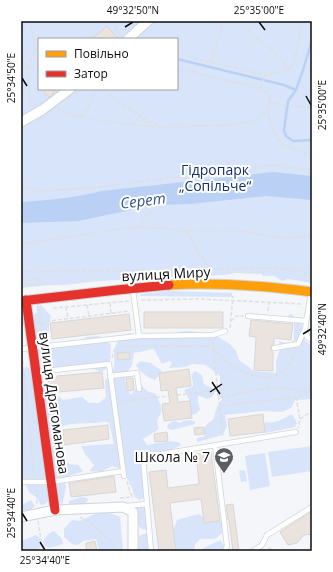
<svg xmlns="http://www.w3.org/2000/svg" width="333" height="572" font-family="'Open Sans',sans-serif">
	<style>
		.green { fill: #d8e4fa; fill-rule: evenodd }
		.water { fill: #bbd0f5 }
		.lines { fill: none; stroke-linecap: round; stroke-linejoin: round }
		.stream { stroke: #bbd0f5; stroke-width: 2.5 }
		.building { fill: #eae3de; stroke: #d7d7d7 }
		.lane-casing { stroke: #d2d4d6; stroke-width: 6 }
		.street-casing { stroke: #d2d4d6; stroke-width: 11 }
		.slow-casing { stroke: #d2d4d6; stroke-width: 11 }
		.jam-casing { stroke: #d2d4d6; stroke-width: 11 }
		.path { stroke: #dedfe0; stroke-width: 1.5; stroke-dasharray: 4 2; stroke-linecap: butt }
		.lane { stroke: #fdfefe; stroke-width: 4.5 }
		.street { stroke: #fdfefe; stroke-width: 9 }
		.slow { stroke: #ff9f0a; stroke-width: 9 }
		.jam { stroke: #e5322d; stroke-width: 9 }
		.ticks { fill: none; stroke: #0b0c0f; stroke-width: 1.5 }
		.labels { text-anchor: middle; stroke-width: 4; stroke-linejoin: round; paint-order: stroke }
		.park-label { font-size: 14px; fill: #13306c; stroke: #fff }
		.street-label { font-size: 14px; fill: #0b0c0f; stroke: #fff }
		.poi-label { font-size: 14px; fill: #0b0c0f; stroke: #fff; text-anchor: end }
		.water-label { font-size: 15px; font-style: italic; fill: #325291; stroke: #fff }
		.neatline { fill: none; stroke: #0b0c0f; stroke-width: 1.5 }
		.ticks-label { font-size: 10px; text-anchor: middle; fill: #0b0c0f }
	</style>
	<rect width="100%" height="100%" fill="#f4f6fa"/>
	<path class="green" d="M21,21H312V283L288,279L282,281L274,276H263L262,274L235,273L224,275L143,278L89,282C85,283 54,286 51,285L21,288ZM39,39H177V89H39Z
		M168,291L232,293V297L140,296L141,294Z
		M41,305L51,316L49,323V342C37,341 31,333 23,325H21V318L37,313L36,306Z
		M291,314L301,322L305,341L312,345V399L295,400L291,408L282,412L262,411L225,415L227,427L222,435L197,442V438L205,436C204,427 205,424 213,420L217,407L222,399L218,394L220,383V376L206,365L192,364L185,367L169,368L172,363L169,361L162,364L154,349L134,353L132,365L125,376L126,388L131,395L137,387L142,386L147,391L156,394C157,398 160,402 161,407C163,417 154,415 159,429L143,439L147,445L171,441L178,442L181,445L171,450L141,454L142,478L145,496L140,500L135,497L132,488L124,472L119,468L112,466L101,472L89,471L94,465L85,454L81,446L114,444L109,423C103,420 99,423 93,423C81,424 70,422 60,428C54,445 66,445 62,460L70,464L78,465L83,471C77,475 69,473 64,480L66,487L62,506L59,500H50L45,504L41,505L36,497L29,492L21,473V454H23L21,437V368L25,369L26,366C37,372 45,381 47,393L57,395L63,400L82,397L89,403H99L106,397L105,380C121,370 110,356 117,343C119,339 125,336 129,333C143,336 145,333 157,333C160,333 164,334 167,334C177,334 191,326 200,336L214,335L220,338L230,344L236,351L239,360L254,371L276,373V361L280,349L279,341L289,344L294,340V321L284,320Z
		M98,336L106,340L111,345C110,355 113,367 101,372C86,365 64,364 49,370L41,364L38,348L47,350L52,347L81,341L87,337Z
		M141,361L151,363L153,365L161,370L162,373L155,380L148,377L140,371L136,365Z
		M195,371L202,375L204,384L213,389L215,392L212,397L207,399L200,396H198V401L200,410L196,414L190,415L188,402L189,399L184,390L193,386V382L191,375Z
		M292,414L297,423L295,427L265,433L260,431L261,425L267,422C276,424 284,418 292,414Z
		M191,420L195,422V424L172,430L167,428L168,424L174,421L181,423L183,421Z
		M312,446V471L272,477L268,452Z
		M265,453L270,486L250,490L245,456Z
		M245,470L247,481L241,482L239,471Z
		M81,497L87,498L88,500C82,507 79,514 69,513V501Z
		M31,500L35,506L28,512L22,509V505Z
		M143,504C149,512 151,517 149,526L145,530L139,527L134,511Z
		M101,511L108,512L120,517L123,551H99L96,539L83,541L78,545L72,544L64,537V529L72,520L80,521Z
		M199,514L207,521L216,520L222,522L223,532L215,539H201L195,544L194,550L198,551L220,540L224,545V551H175L173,531L177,520Z
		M54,531L62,539L63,544L49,548L44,546L43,541L48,534Z
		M146,533L151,537L154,551H138L139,536Z
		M36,535L40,538L42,543L41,547L36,551H21V540H24Z"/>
	<path class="water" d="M273,172L312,176V200L266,196L190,204L155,205L78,221L21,223V202C48,200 75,198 101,191Z"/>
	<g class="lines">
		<path class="stream" d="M312,40L303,70L296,90L288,101L284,130L286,136L293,141L312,140
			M177,59L284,85L296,90"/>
	</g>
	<path class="building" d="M107,26L118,39H92Z
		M43,89H55L53,94L50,97L46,95Z
		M144,312H223V328H144Z
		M129,314L131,330L52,339L50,323Z
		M251,320L293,324L291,340L274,338V344L271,346V350L273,352V371L254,370L256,337L249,336Z
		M129,352L130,359L118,360L117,353Z
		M189,369L191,386L176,388L178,402L190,401L192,418L164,421L162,404L170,403L168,390L161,391L159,373Z
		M102,372L104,388L58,392V389H49L48,379L57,378V376Z
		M126,378H133L134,390L127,391Z
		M263,414L265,432L230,436L228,419Z
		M108,425L109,439L64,445L63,430Z
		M204,427L205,434L195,435L194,428Z
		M167,432L168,441L155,442L154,434Z
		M211,452L220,521L204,523L201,499L170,503L176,551H159L149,472L166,470L168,488L199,484L196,454Z
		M114,476L116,492L71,497L69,483Z
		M233,504L239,550L233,551L229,520H228L226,505Z
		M312,511V534L304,535L297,543L288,545L280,532Z
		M95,541L97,551H86V543Z"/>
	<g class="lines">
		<g class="lane-casing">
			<path id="lane" d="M133,290L139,336
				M311,293L305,329L307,337L312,340
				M248,316L306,321
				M274,348L298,344L305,329
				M21,349L139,336L213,335L225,331
				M37,372L109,364L124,476
				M110,376L137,373L139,389
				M215,445L227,546L225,551
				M21,482H51L123,471
				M126,506L147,504
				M151,551L143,457L296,432
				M253,551L262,545L267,535L312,507"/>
		</g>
		<g class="street-casing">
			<path id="street" d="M128,39L148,21
				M21,122L42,110L70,89
				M21,517L55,510L123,507L133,512V551"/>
		</g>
		<g class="slow-casing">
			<path id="slow" d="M169,285C216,282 265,286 312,292"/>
		</g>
		<g class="jam-casing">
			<path id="jam" d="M26,300L55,510
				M21,301L117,290L169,285"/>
		</g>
		<path class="path" d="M112,21L121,35
			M238,21L279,57L290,69L297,51L301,21
			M177,52L189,57L265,75L285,71L290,69
			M211,62L213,58L222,25L219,21
			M21,67H28L36,50L30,21
			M28,67L30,107
			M28,67H39
			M177,69L259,88L268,93L270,102
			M105,89L118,102L145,119L155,124L158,127
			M260,89L265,75
			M57,108L66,113L96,120L145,126L159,127L233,125L257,120L268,111L270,102L289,106L312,107
			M268,111C272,141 283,149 312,154
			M80,117L87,109L97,89
			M21,187L38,191L95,188L129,183L217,173L270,165L312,170
			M140,227L147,214L154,210
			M186,231L209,269
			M21,244L135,227L160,228L185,231L216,230L243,231L281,238L312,236
			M21,265L23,281
			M22,272L279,268L312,274
			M21,282L39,279L40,283L21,286
			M141,300L201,299L303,304
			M110,303L111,314
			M87,305L89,316
			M66,307L68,319
			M53,308L129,301
			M40,310L41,331
			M268,311L269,302
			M231,321L236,316H243
			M41,325L49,321L129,311
			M230,328L233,296
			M213,341L212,346C219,352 225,361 232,366C245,375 266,381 280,373C288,370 292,358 296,350
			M213,348L223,437
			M22,355L34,476
			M112,358L115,348L140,346H212
			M267,377V388
			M177,395L216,391L219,398L267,388H283L308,391
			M296,397L300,419L298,428
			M120,402L169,396
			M221,406L296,397L312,391
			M300,419L312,411
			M127,481L130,492L133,498
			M36,488L37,506
			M120,498L133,497
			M80,517L94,526L112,542L115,551
			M38,521L43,551
			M268,548L274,551"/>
		<use href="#lane" class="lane"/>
		<use href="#street" class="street"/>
		<use href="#slow" class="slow"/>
		<use href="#jam" class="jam"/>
	</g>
	<path class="ticks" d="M259,22L265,30M125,27L133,22M22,78L27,86M306,96L311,105M303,334L311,329M212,382L220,394M210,392L222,384M22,513L27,521M40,542L45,550"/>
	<defs>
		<g id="school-pin" transform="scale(1)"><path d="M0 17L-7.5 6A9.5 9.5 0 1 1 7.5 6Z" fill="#5d5e61" stroke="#fff"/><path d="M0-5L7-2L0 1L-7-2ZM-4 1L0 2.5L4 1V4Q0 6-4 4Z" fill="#fff"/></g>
	</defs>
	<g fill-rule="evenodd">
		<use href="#school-pin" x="224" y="457"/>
	</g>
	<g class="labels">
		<g class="park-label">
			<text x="215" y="175">Гідропарк<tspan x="215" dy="16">„Сопільче“</tspan></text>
		</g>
		<g class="street-label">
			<text transform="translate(166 274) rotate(-3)" y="5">вулиця Миру</text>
			<text transform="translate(54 403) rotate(82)" y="5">вулиця Драгоманова</text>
		</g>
		<g class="poi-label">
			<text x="210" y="462">Школа № 7</text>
		</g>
		<g class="water-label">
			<text transform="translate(143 201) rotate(-7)" y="5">Серет</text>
		</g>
	</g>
	<rect width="333" height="572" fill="none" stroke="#ffffff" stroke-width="44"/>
	<rect x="38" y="38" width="140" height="52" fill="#ffffff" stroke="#9d9e9f"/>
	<rect x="46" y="51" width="20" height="6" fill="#ff9f0a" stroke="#9d9e9f"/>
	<text x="74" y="58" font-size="12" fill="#0b0c0f">Повільно</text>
	<rect x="46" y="71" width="20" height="6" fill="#e5322d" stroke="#9d9e9f"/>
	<text x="74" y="78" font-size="12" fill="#0b0c0f">Затор</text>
	<rect x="22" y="22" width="289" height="528" class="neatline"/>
	<g class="ticks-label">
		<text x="133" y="14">49°32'50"N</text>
		<text x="259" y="14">25°35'00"E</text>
		<text transform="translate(11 78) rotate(-90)" y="4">25°34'50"E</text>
		<text transform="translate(322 105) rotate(-90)" y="4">25°35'00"E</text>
		<text transform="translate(322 329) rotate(-90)" y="4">49°32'40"N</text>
		<text transform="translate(11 513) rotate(-90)" y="4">25°34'40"E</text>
		<text x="45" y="564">25°34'40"E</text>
	</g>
</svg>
